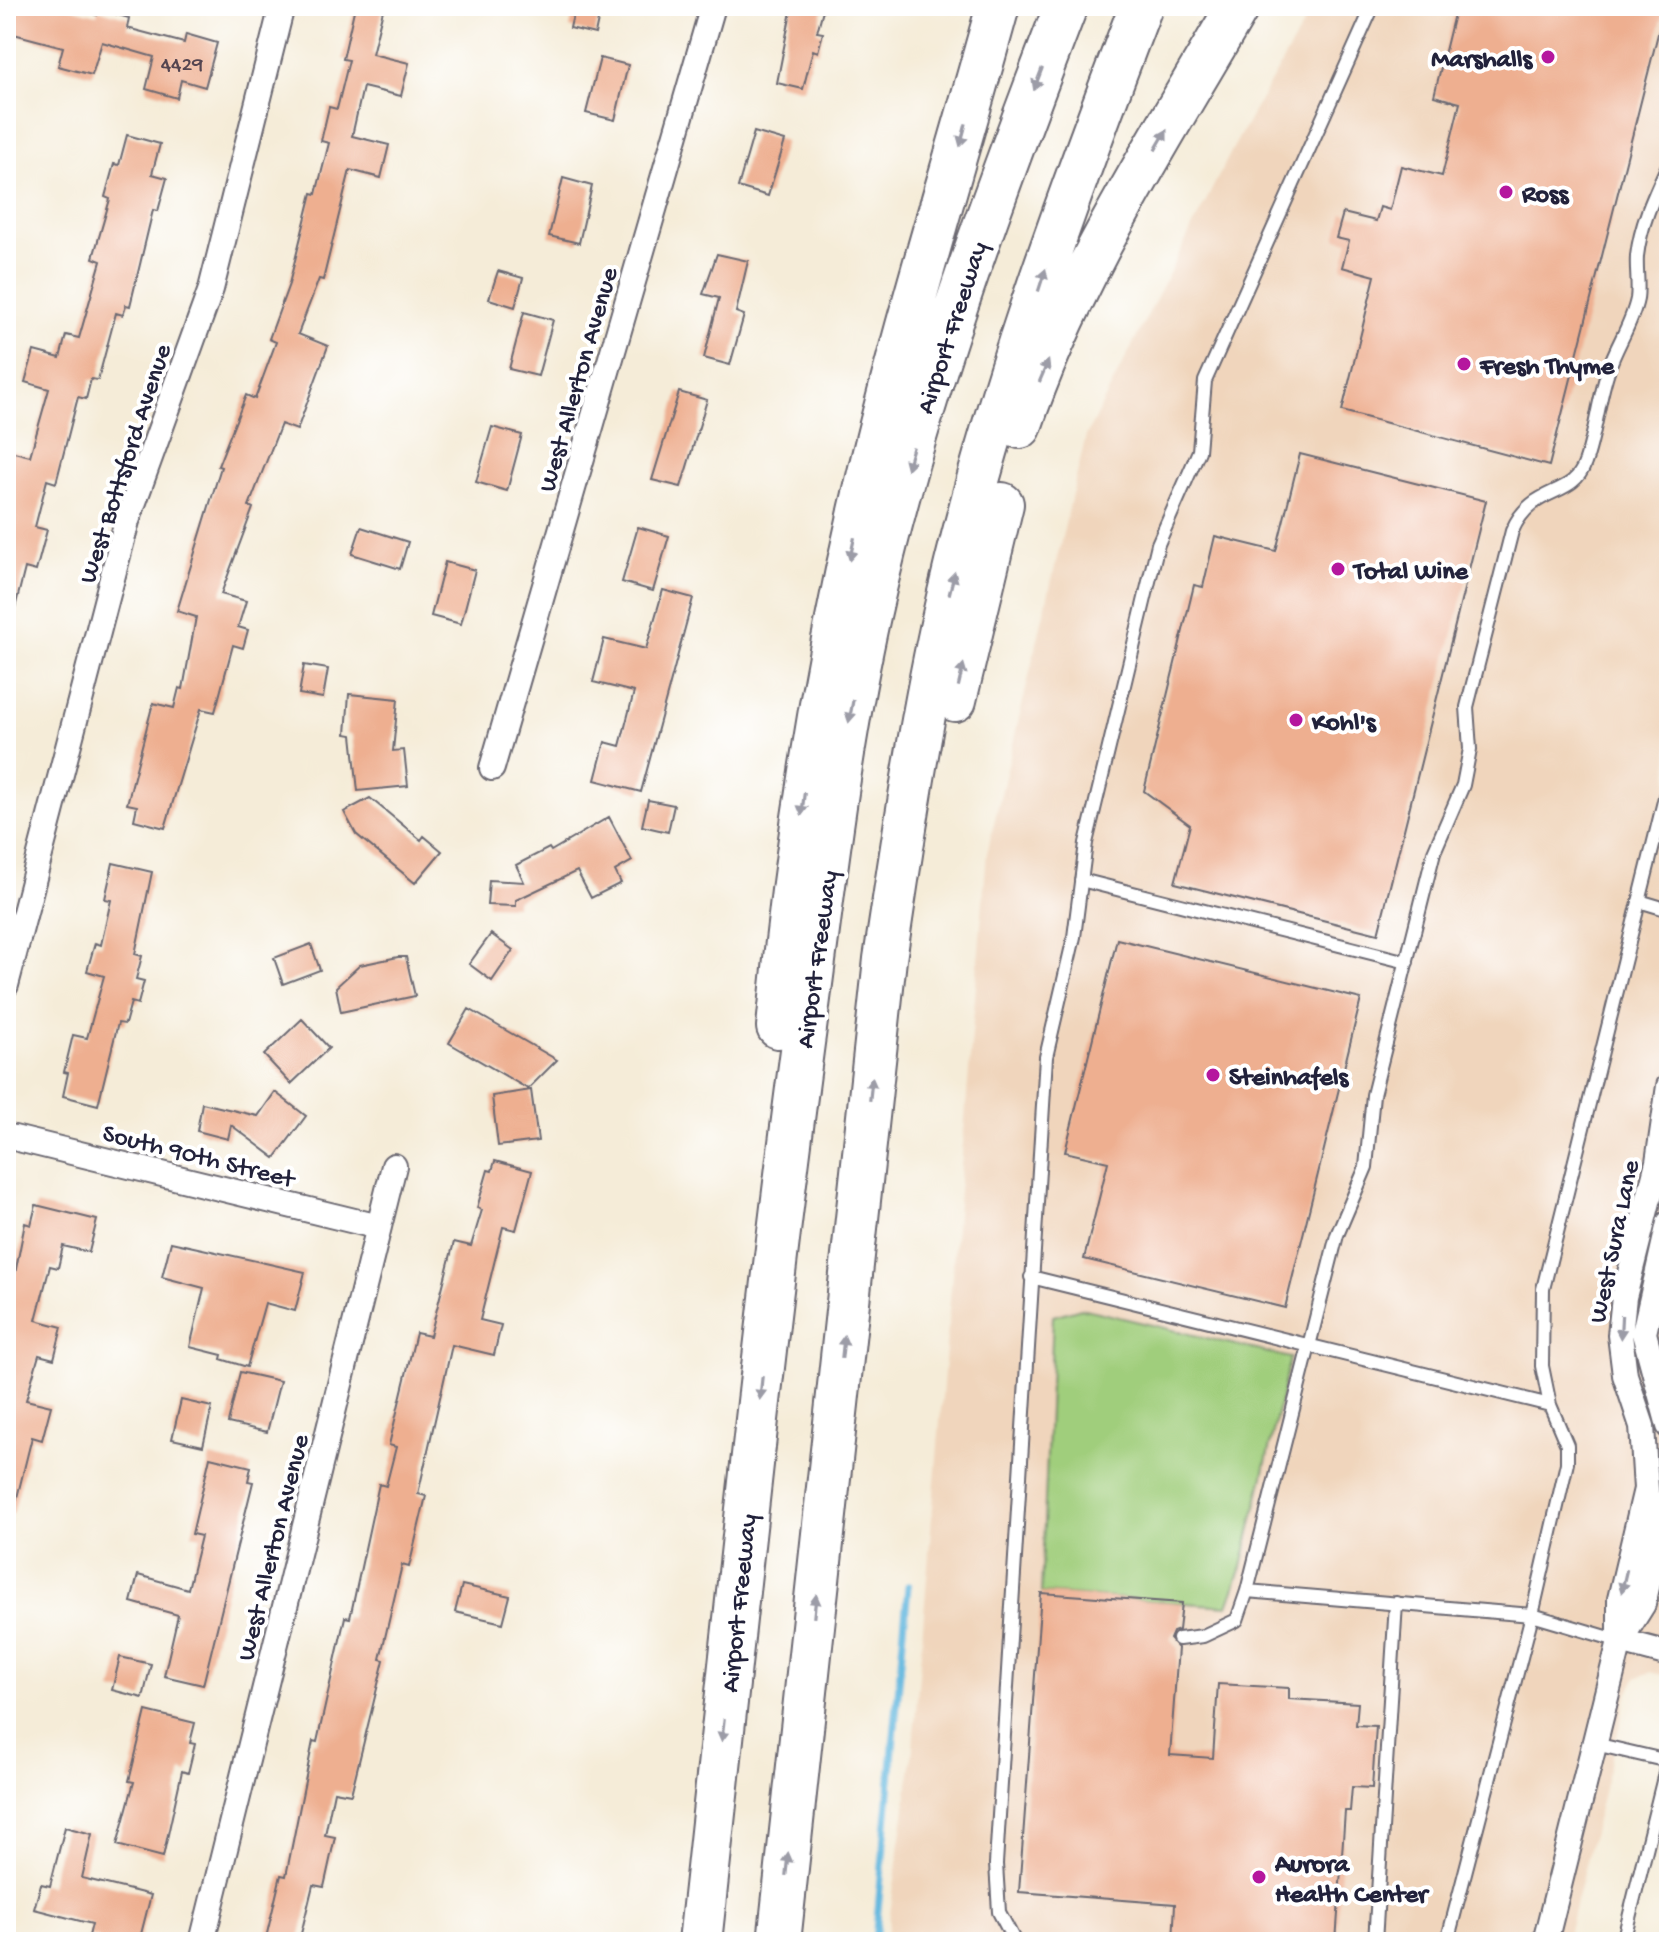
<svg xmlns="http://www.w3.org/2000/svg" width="1675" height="1948" font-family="'Gochi Hand',sans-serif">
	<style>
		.built { fill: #f0d5bc }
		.green { fill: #a0ce7b; stroke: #61785b; stroke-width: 2 }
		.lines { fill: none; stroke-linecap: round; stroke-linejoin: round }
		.stream { stroke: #62b7de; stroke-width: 7 }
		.building { fill: #eeaf90 }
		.service-casing { stroke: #6c6972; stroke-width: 16 }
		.minor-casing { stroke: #6c6972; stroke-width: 28 }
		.motorway-casing { stroke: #6c6972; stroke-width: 46 }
		.service { stroke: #fff; stroke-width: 12 }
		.minor { stroke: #fff; stroke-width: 24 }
		.motorway { stroke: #fff; stroke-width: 42 }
		.oneway { fill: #9c9ca7 }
		.poi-dot { fill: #b5179e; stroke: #fff; stroke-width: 3 }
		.labels { text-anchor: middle; stroke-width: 8; stroke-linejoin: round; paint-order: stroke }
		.number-label { font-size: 22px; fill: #554550 }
		.poi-label { font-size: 26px; font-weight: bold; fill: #22223b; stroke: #fff; text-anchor: start }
		.street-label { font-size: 26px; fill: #22223b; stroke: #fff }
	</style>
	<rect width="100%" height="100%" fill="#fff"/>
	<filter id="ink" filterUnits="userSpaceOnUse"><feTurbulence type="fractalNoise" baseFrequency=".0125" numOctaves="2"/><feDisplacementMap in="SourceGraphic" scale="16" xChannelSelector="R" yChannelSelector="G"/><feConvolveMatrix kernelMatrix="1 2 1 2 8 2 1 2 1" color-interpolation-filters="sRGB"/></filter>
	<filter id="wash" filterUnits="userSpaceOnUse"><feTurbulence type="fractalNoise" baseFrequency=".006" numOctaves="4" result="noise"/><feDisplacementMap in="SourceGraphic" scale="32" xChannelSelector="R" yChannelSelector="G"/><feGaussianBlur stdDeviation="1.8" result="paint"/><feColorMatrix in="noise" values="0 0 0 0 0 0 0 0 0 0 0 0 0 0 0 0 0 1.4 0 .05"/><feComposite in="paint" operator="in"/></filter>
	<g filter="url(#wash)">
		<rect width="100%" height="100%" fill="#f5ecd8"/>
		<path class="built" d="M1314,6H1669V1677L1651,1672L1636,1678L1627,1695L1566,1942H886L912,1759L987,853L1086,436L1233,148Z"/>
		<path class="green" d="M1081,1308L1290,1358L1242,1567L1228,1606L1041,1593L1053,1316Z"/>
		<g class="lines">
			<path class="stream" d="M875,1942L908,1586"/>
		</g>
		<g id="blocks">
			<path class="building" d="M6,6H63L97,15L98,9L129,18L127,28L184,43L186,34L217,43L205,87L181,80L177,98L146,89L154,57L102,42L92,75L58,66L63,47L6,32Z
				M355,6H384L372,54L409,63L401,96L363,87L352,136L389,145L381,178L350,170L323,280L319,279L298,334L328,346L297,430L281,424L249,506L253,508L221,594L246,601L238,627L248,630L243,648L233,645L215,712L201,709L165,828L134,820L137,806L127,804L153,703L174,708L179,688L183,689L196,617L177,611L221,467L218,466L246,395L255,399L276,342L269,339L289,284L312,193L316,194L329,143L321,141L329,107L337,109L349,60L343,59Z
				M575,6H601L595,34L570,28Z
				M792,6H824L817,32L823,33L818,52L813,50L803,89L777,83Z
				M1456,6H1665L1549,466L1342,411L1375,276L1342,267L1349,241L1336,238L1343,213L1376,221L1380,207L1390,210L1401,166L1442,176L1460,103L1434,96Z
				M600,58L628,65L615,120L586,113Z
				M754,132L785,141L768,196L738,187Z
				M127,135L160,144L152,174L167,178L158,211L153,210L130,306L126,305L123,315L116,313L98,380L91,379L86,399L78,397L56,483L47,480L35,527L47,530L36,571L25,568L13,616L6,615V450L30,456L49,389L25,382L34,351L60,358L66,335L79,338L101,261L93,258L110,199L105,197L114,164L119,165Z
				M563,178L592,186L579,243L549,236Z
				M717,254L748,261L736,312L744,315L730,365L704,358L719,298L703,294Z
				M498,271L523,278L515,307L489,299Z
				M524,312L553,320L538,376L509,369Z
				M679,392L707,400L681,487L652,480Z
				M492,427L522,435L507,491L476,482Z
				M1300,454L1486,501L1378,934L1175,883L1190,825L1144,791L1194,585L1203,587L1215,536L1276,551Z
				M361,527L408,542L400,569L352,554Z
				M638,527L669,536L653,591L622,582Z
				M445,562L475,570L461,624L431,616Z
				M663,590L693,598L641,792L595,780L605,742L620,746L634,692L593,682L604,639L646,649Z
				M304,665L328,669L323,698L299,694Z
				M349,694L398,699L393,751L404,750L408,786L358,791L352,735L346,734Z
				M370,798L421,840L424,836L442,851L415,883L356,834L344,812Z
				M648,800L674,805L668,832L642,826Z
				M609,817L632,861L615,871L621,883L591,898L577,871L516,900V906L487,905L489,880L524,882L516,865L549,848L551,851Z
				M113,863L152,872L135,954L142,956L136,979L144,981L138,1004L131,1002L125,1024L118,1023L98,1105L63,1096L68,1073L64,1072L73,1035L87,1038L104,976L87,971L95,943L101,945L111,900L105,899Z
				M491,934L513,950L492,981L469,964Z
				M1117,939L1361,999L1285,1308L1084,1259L1108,1162L1065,1152Z
				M311,944L320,970L283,984L274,958Z
				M398,957H406L415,996L341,1012L336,987L360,965Z
				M469,1009L507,1031L557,1060L528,1089L449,1043Z
				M302,1019L329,1048L291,1084L264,1055Z
				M531,1090L538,1141L498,1146L492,1096Z
				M275,1092L306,1116L275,1158L231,1125L228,1139L197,1131L202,1103L258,1116Z
				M495,1161L532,1171L516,1230L503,1227L480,1320L501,1325L494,1355L452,1345L418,1494L426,1496L409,1567L402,1565L380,1659L384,1660L351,1794L334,1791L325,1835L335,1837L324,1887L313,1885L299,1942H265L281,1875L286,1876L313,1741L317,1742L345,1617L350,1618L379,1484L386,1486L396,1447L389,1445L416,1333L430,1336L454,1242L471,1246L482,1210L477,1208L488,1170L492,1171Z
				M36,1205L97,1220L89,1252L63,1246L58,1268L50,1266L36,1320L62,1327L54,1359L39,1355L26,1400L51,1406L42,1440L32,1437L13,1514L6,1513V1320L25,1223L31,1225Z
				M171,1242L305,1272L295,1311L265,1303L247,1367L221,1359L222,1355L190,1347L204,1288L162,1277Z
				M240,1372L280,1381L267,1432L228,1423Z
				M181,1400L212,1407L203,1446L172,1439Z
				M210,1457L251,1467L248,1481L253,1482L203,1685L164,1676L178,1615L131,1602L138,1575L188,1589L201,1536L192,1534Z
				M462,1585L510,1596L503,1623L455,1612Z
				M1041,1593L1182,1603L1179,1630L1173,1632L1170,1639L1178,1648L1170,1755L1213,1758L1218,1684L1289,1688V1699L1358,1703L1356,1725L1376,1726L1372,1788L1352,1787L1350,1811H1345L1336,1942H1173L1175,1904L1019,1892Z
				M120,1657L151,1664L143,1698L112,1690Z
				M146,1711L195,1723L190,1743L195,1744L188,1773L182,1771L163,1857L117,1845L134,1782L129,1781Z
				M65,1827L92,1834L82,1878L151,1895L139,1942H99L100,1939L89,1936L92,1924L34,1909L41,1884L50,1886Z"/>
		</g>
	</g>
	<g filter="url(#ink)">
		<use href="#blocks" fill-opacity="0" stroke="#6c6972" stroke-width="2"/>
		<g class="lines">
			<g class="service-casing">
				<path id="service" d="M1081,880L1407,962
					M1639,901L1669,910
					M1031,1277L1550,1405L1567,1445V1463L1532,1615L1620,1641
					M1550,1405L1542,1366L1543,1289L1669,781
					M1179,1639L1203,1636L1237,1620L1247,1591
					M1595,1744L1668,1761L1623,1942
					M1015,1942L999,1912L996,1864L1046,1057L1074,937L1086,843L1158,544L1199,451L1205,381L1373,6
					M1375,1942L1396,1603
					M1447,1942L1532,1615L1247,1591L1337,1235L1366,1167L1373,1095L1434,852L1463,785L1470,749L1467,707L1512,531C1532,484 1573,499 1585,463C1596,433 1598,399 1609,368C1617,344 1632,324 1637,299C1639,285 1636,270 1637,256C1641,222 1655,194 1669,163"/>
			</g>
			<g class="minor-casing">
				<path id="minor" d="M492,768L713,6
					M6,985L127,521L211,289L282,6
					M6,1136L379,1227
					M1669,1223L1644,1333L1669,1426
					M1621,1639L1643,1604L1669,1496
					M1620,1641L1669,1654
					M202,1942L394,1166
					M1545,1942L1620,1641V1599L1646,1489L1642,1426L1625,1375L1620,1335L1624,1297L1658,1162L1669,1086"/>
			</g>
			<g class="motorway-casing">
				<path id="motorway" d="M1020,427C1070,278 1160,141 1238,6
					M955,700L1002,504
					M778,1027C795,846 823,668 865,490C903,327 954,167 998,6
					M700,1942C733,1642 763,1342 803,1043C823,899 838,753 870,611C916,403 990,204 1066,6
					M779,1942L885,959C902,847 918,735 942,624C988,413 1064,207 1141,6"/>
			</g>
			<use href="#service" class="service"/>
			<use href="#minor" class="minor"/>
			<use href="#motorway" class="motorway"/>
		</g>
		<defs><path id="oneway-solid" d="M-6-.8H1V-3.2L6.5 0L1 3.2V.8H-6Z" transform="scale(2)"/></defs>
		<g class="oneway">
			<use href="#oneway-solid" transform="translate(1038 79) rotate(111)"/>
			<use href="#oneway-solid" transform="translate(963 135) rotate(105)"/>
			<use href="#oneway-solid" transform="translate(1161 140) rotate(-60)"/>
			<use href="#oneway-solid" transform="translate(1042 280) rotate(-72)"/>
			<use href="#oneway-solid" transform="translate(1044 371) rotate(-67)"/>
			<use href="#oneway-solid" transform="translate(910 458) rotate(106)"/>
			<use href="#oneway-solid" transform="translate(852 549) rotate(102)"/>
			<use href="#oneway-solid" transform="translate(952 583) rotate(-76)"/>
			<use href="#oneway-solid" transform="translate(961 675) rotate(-77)"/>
			<use href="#oneway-solid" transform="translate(851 711) rotate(101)"/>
			<use href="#oneway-solid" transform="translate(803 804) rotate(97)"/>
			<use href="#oneway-solid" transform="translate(871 1089) rotate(-84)"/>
			<use href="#oneway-solid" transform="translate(1621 1327) rotate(93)"/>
			<use href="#oneway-solid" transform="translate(843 1347) rotate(-84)"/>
			<use href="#oneway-solid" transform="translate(761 1388) rotate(96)"/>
			<use href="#oneway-solid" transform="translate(1624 1581) rotate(103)"/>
			<use href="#oneway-solid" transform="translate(815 1606) rotate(-84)"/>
			<use href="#oneway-solid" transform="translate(723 1730) rotate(96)"/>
			<use href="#oneway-solid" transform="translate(787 1864) rotate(-84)"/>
		</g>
	</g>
	<g class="poi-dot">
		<circle cx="1548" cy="57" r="8"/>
		<circle cx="1506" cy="192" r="8"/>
		<circle cx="1464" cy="364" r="8"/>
		<circle cx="1338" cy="569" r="8"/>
		<circle cx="1296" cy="720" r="8"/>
		<circle cx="1213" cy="1075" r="8"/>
		<circle cx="1259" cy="1877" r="8"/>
	</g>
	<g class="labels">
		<g class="number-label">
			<text x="182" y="70">4429</text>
		</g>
		<g class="poi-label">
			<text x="1532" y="66" text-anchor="end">Marshalls</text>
			<text x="1522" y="201">Ross</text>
			<text x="1480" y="373">Fresh Thyme</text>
			<text x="1354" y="578">Total Wine</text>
			<text x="1312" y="729">Kohl's</text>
			<text x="1229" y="1084">Steinhafels</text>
			<text x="1275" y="1871">Aurora<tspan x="1275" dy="30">Health Center</tspan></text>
		</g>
		<g class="street-label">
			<text transform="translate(950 327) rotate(-72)" y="9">Airport Freeway</text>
			<text transform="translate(576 379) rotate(-74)" y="9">West Allerton Avenue</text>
			<text transform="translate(123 463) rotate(-72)" y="9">West Bottsford Avenue</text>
			<text transform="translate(815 959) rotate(-82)" y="9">Airport Freeway</text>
			<text transform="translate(199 1154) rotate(14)" y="9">South 90th Street</text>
			<text transform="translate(1612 1241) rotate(-78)" y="9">West Sura Lane</text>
			<text transform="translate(271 1547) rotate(-76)" y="9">West Allerton Avenue</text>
			<text transform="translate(737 1603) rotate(-84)" y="9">Airport Freeway</text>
		</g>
	</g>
	<rect width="1675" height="1948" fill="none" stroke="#fff" stroke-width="32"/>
</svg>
